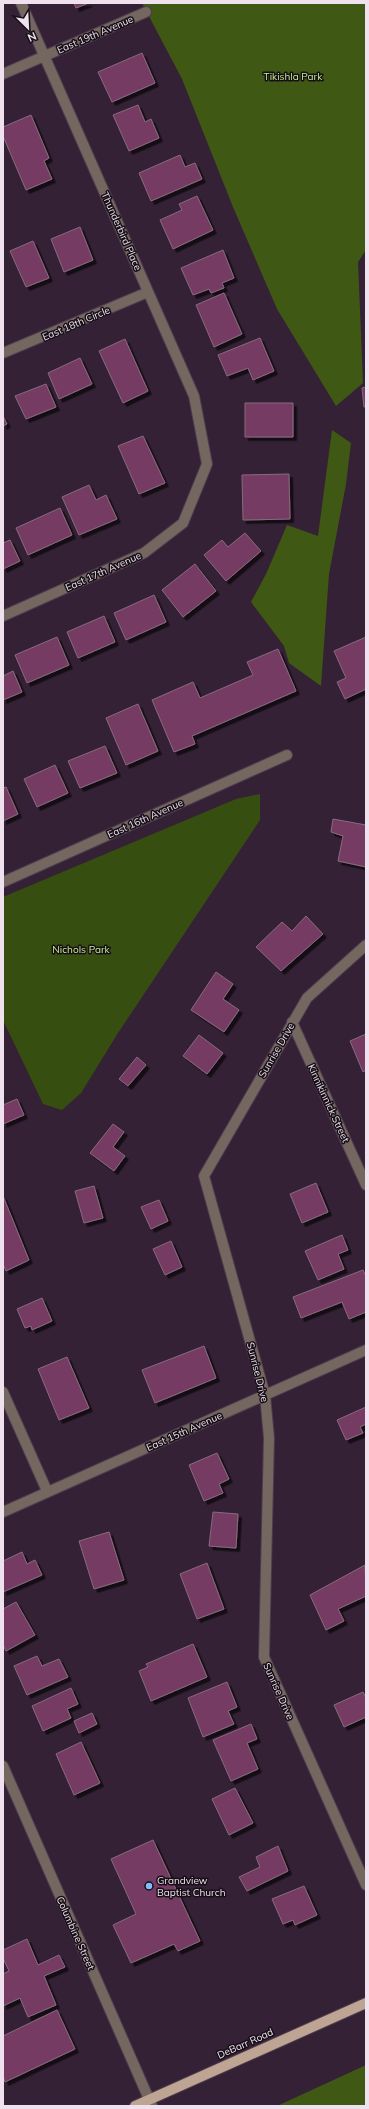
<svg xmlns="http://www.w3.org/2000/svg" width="369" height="2109" font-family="Mulish,sans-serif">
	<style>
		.green { fill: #374e11 }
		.forest { fill: #3f5814 }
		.building { fill: #753a63; stroke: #886b7e; filter: url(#shadow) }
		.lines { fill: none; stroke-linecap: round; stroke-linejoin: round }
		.minor-casing { stroke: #4f3c4f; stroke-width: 12 }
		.major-casing { stroke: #4f3c4f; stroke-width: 12 }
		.minor { stroke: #73675f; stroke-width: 10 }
		.major { stroke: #bda493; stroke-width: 10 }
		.poi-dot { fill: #80bdfa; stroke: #170f17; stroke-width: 1.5 }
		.labels { text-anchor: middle; stroke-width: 3; stroke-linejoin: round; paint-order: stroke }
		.street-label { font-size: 10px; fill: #efe1ee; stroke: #170f17 }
		.park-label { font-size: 10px; fill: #c7f092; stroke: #170f17 }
		.poi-label { font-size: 10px; fill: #efe1ee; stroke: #170f17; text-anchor: start }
	</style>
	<defs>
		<filter id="shadow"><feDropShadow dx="3.5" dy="3.5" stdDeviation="0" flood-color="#0009"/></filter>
	</defs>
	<rect width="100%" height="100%" fill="#352135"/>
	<path class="green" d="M260,794V820L118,1033L81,1093L62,1110L43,1104L3,1020V897L236,799Z"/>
	<path class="forest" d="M142,3H366V250L358,262L363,383L336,406L277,309L233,207L182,79Z
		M332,430L351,443L346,484L329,574L321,686L289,663L284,646L251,602L266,574L287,525L318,536Z
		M366,2065V2106H277Z"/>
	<path class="building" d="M74,3H89L76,8Z
		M142,53L155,83L112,102L98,72Z
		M138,105L145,122L151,119L159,138L129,151L113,115Z
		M31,115L49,158L44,161L52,179L26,190L3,136V127Z
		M180,155L185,167L195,163L202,179L151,201L139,173Z
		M197,196L213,230L173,249L160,220L182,210L179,204Z
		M80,227L93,260L64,272L51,239Z
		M33,241L49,278L26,287L10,251Z
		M223,250L234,278L222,283L224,288L211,293L209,289L193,295L181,268Z
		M224,293L242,334L214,347L196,305Z
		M260,338L274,371L253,380L248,368L227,376L218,355Z
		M125,339L148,391L123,403L99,351Z
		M80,358L92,384L59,399L48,373Z
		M46,384L56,407L26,419L15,396Z
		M366,387V407H364L362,388Z
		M245,403H293V437H245Z
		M3,416L7,424L3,426Z
		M143,436L165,483L139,494L118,446Z
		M289,474L290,519L243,520L242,475Z
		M89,485L96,500L106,495L117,519L79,535L62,497Z
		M60,508L72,535L28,555L16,528Z
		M245,533L261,551L226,581L204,555L222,540L228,547Z
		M10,540L20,561L3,569V543Z
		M195,564L216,591L183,617L162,590Z
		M154,595L166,622L126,640L114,613Z
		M104,616L115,642L78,658L67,632Z
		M57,637L69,665L27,683L15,655Z
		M366,637V689L345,699L337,682L346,678L334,651Z
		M278,649L296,691L192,736L195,744L174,752L152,700L193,682L200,698L253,675L247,662Z
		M13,671L22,692L3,700V676Z
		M138,704L158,751L126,765L106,718Z
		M105,746L117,773L80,788L68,761Z
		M55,765L68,793L37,807L24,779Z
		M6,787L18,814L3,821V788Z
		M333,819L366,825V867L338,861L343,836L331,832Z
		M306,916L323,934L281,971L256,947L282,922L292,931Z
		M216,972L233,984L223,999L239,1010L224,1032L191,1010Z
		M366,1034V1070L363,1072L350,1041Z
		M199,1035L223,1053L207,1074L183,1056Z
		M137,1057L146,1065L128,1086L119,1079Z
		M17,1099L24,1115L3,1124V1105Z
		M113,1124L124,1132L113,1147L125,1156L114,1171L90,1153Z
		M316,1183L328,1212L302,1223L290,1194Z
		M94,1186L103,1218L84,1223L75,1191Z
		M3,1196L29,1260L6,1271L3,1264Z
		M159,1200L168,1221L151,1229L141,1207Z
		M342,1235L348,1250L338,1254L344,1269L318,1280L305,1251Z
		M171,1241L182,1267L165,1275L153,1249Z
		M363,1270L366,1277V1312L349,1319L342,1302L301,1318L293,1297Z
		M42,1298L52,1321L32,1330L31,1326L25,1328L17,1309Z
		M204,1346L216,1378L155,1403L142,1370Z
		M67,1357L89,1408L59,1420L38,1369Z
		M366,1407V1424L360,1427L363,1433L346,1440L337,1420Z
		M217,1453L229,1479L219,1484L223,1493L204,1501L189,1465Z
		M213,1512L238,1514L236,1548L209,1546Z
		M109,1532L124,1580L94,1589L79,1541Z
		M22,1552L27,1564L35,1560L42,1575L3,1592V1561Z
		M207,1563L224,1609L197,1619L180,1574Z
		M365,1565L366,1596L338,1609L344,1621L326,1630L310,1595Z
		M16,1602L35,1635L6,1651L3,1645V1609Z
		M193,1644L207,1677L151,1701L139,1671L148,1667L146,1664Z
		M37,1656L42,1666L59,1659L68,1677L27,1695L14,1666Z
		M227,1682L237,1707L228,1711L234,1724L203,1737L188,1698Z
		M71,1688L78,1704L67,1709L71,1718L43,1731L32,1706Z
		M363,1692L366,1698V1717L344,1727L334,1705Z
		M92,1713L97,1724L79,1733L74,1721Z
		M251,1724L257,1739L247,1743L258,1769L231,1781L213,1740Z
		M81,1742L100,1783L74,1795L56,1754Z
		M235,1788L253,1823L229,1835L212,1799Z
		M153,1840L200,1941L178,1951L174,1944L131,1963L113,1925L136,1914L111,1859Z
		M278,1846L288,1871L247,1891L239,1877L260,1867L256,1857Z
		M304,1886L317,1915L295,1925L293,1920L283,1924L272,1899Z
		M27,1939L38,1965L59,1955L65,1967L44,1976L56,2005L28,2017L20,1998L3,2006V1974L9,1971L3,1958V1950Z
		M57,2010L75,2049L5,2082L3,2076V2036Z"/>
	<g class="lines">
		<g class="minor-casing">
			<path id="minor" d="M3,74L146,12
				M3,353L148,292
				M3,616L144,553L183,523L207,464L194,396L21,3
				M3,882L287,755
				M366,945L307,998L204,1176L265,1395L269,1438L264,1657L366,1885
				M292,1022L366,1185
				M3,1392L47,1491
				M3,1512L366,1350
				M3,1766L152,2106"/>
		</g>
		<g class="major-casing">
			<path id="major" d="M135,2106L366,2003"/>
		</g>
		<use href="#minor" class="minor"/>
		<use href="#major" class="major"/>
	</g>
	<circle class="poi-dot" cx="149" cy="1886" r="4"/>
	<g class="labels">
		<g class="street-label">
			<text transform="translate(95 34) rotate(-23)" y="4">East 19th Avenue</text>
			<text transform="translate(122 231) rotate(66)" y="4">Thunderbird Place</text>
			<text transform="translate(76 323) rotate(-23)" y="4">East 18th Circle</text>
			<text transform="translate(103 571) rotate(-24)" y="4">East 17th Avenue</text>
			<text transform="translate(145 818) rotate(-24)" y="4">East 16th Avenue</text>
			<text transform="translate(276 1050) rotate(-60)" y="4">Sunrise Drive</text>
			<text transform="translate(329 1103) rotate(65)" y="4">Kinnikinnick Street</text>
			<text transform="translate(258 1372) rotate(76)" y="4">Sunrise Drive</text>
			<text transform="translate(184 1431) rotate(-24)" y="4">East 15th Avenue</text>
			<text transform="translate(279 1691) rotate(66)" y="4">Sunrise Drive</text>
			<text transform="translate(76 1933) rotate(66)" y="4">Columbine Street</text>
			<text transform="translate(245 2043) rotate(-24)" y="4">DeBarr Road</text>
		</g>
		<g class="park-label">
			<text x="293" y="80">Tikishla Park</text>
			<text x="81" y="953">Nichols Park</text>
		</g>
		<g class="poi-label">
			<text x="157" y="1884">Grandview<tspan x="157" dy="12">Baptist Church</tspan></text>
		</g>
	</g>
	<rect width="369" height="2109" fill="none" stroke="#efe1ee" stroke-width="8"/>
	<g transform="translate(28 28) rotate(156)" stroke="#170f17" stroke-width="3" paint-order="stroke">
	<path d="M0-3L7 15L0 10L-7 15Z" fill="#efe1ee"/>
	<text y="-6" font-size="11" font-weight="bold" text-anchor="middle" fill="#efe1ee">N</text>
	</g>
</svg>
